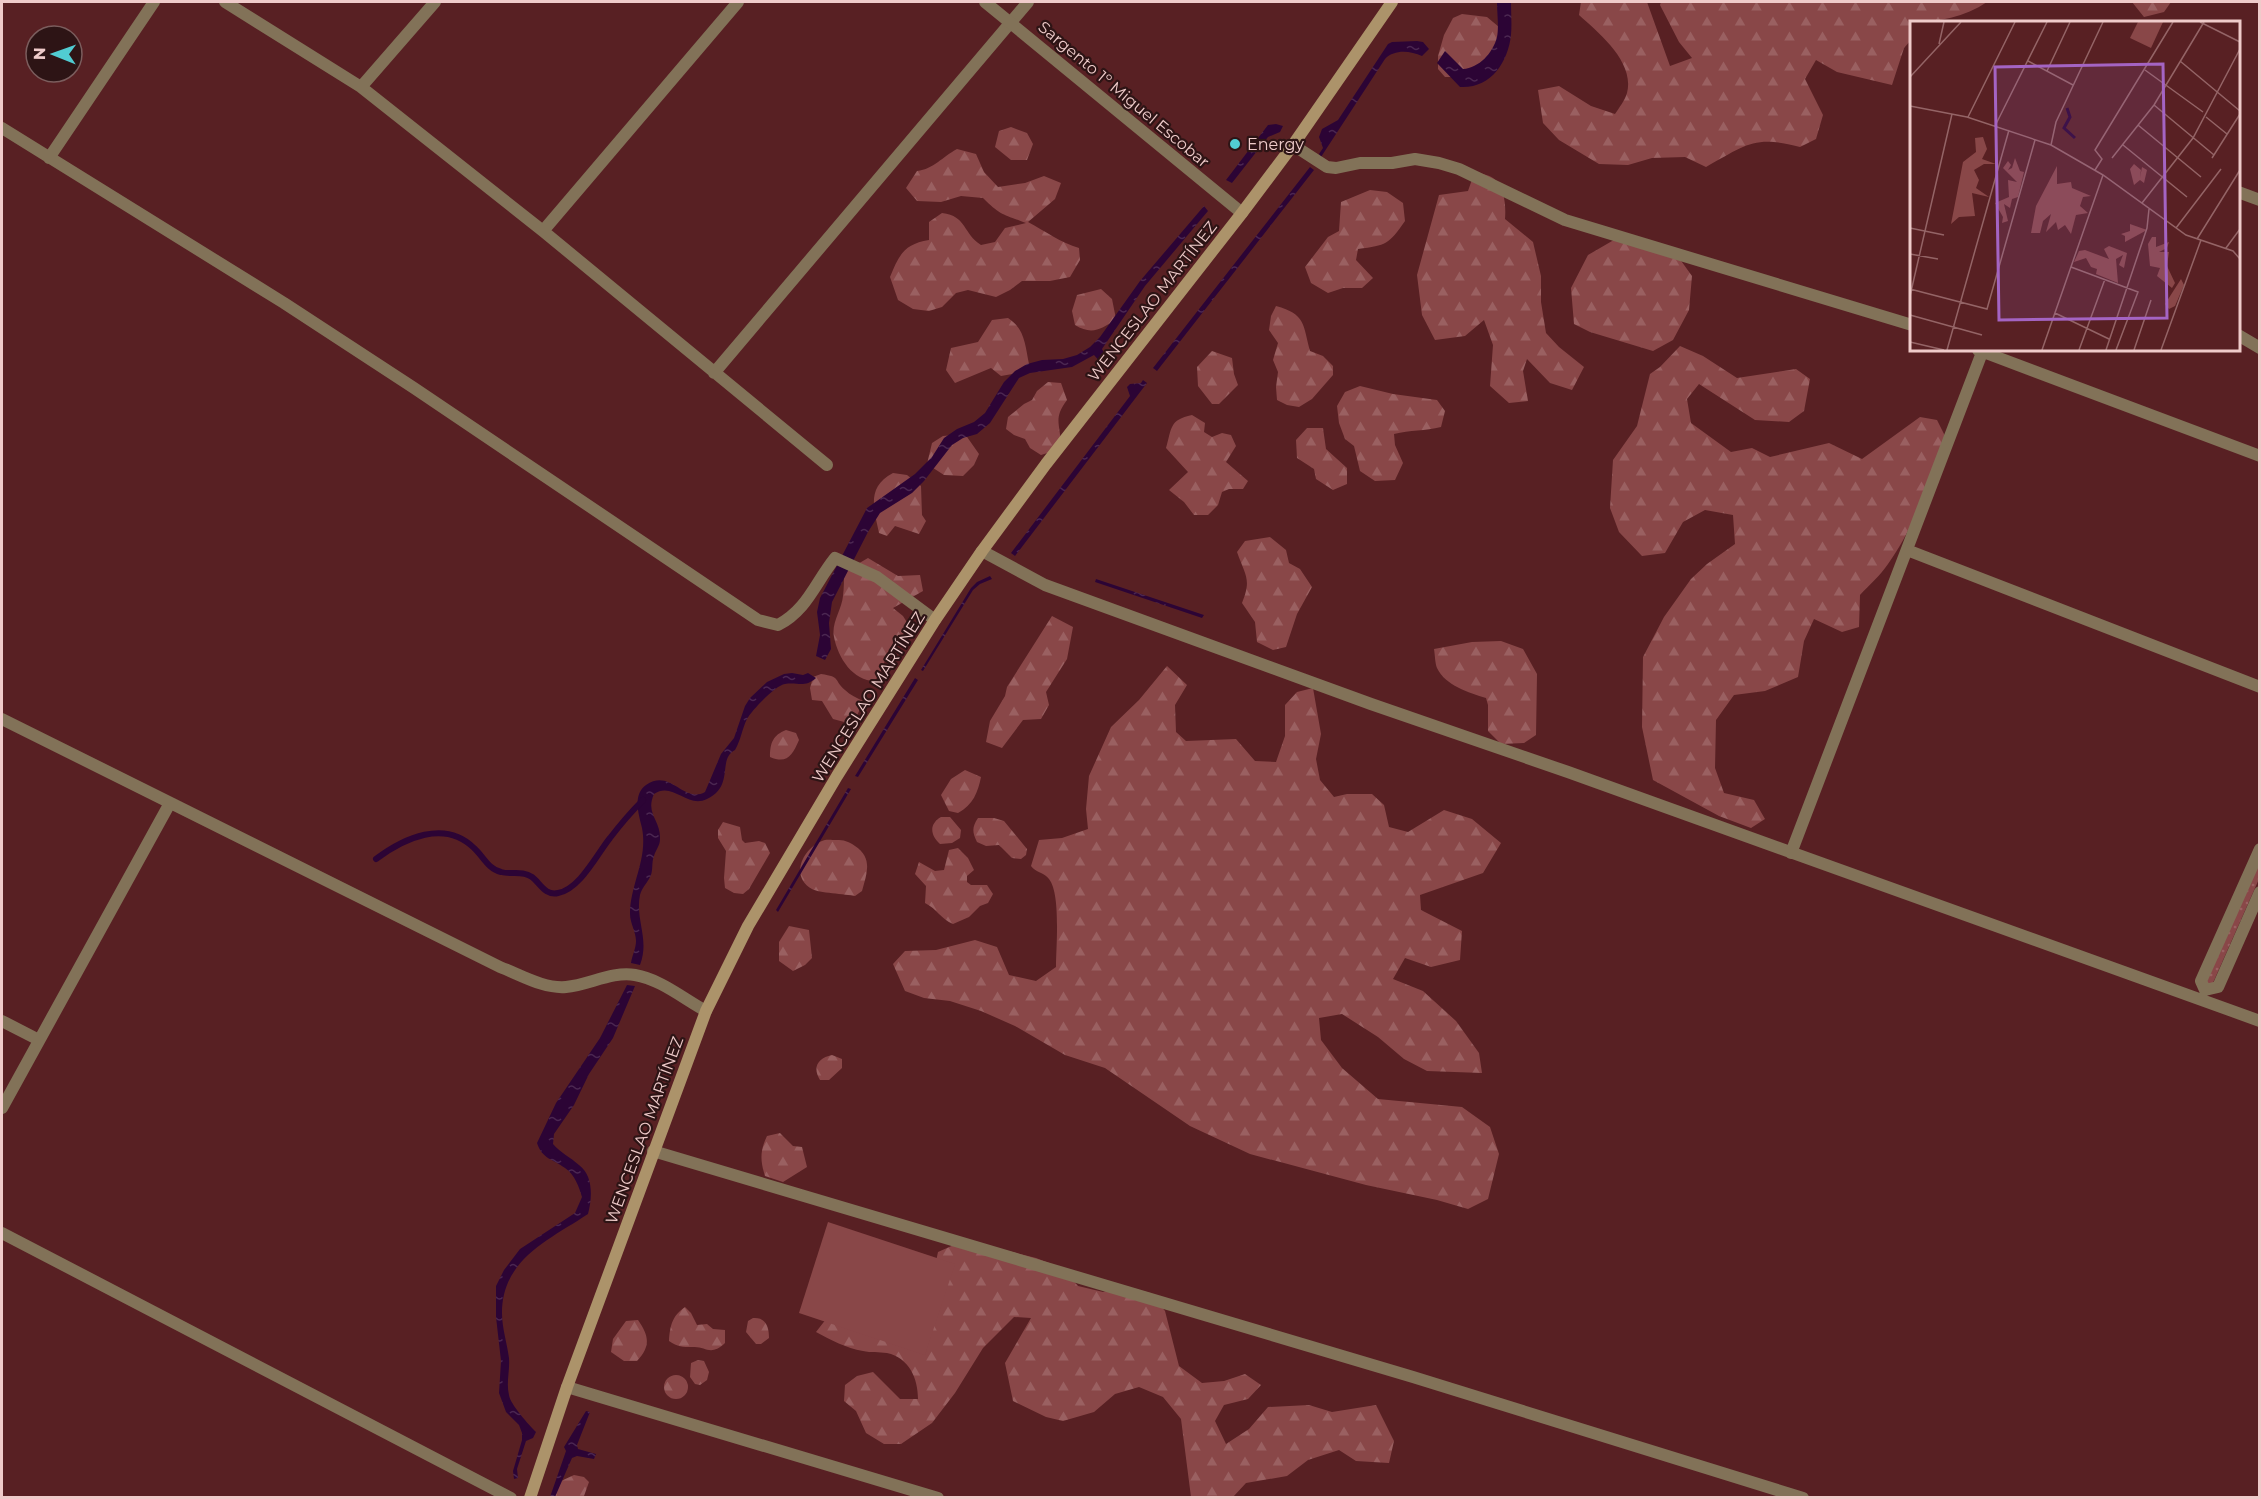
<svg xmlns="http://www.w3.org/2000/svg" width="2261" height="1499" font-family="Montserrat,sans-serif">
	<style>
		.green { fill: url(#green-dots) }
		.forest { fill: url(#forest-firs) }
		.pitch { fill: #894748 }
		.water { fill: url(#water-ripples) }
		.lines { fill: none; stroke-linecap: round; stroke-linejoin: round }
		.stream { stroke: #2c0435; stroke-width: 6 }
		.minor { stroke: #827258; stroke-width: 12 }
		.tertiary { stroke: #827258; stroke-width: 12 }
		.secondary { stroke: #ac936a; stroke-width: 12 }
		.poi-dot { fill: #51ccd2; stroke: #2d1415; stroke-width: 2 }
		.labels { text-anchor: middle; stroke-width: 4.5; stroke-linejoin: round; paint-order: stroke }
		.street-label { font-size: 16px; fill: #efcbca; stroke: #2d1415 }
		.poi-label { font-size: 16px; fill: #efcbca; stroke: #2d1415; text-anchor: start }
		.inset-river { fill: none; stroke: #2c0435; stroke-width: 3 }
		.inset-road { fill: none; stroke: #946466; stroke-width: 1.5 }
		.view { fill: #a464c3; fill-opacity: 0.15; stroke: #a464c3; stroke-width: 3 }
		.inset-edge { fill: none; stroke: #efcbca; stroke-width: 3 }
	</style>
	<defs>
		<pattern id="green-dots" width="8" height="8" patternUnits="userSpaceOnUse" patternTransform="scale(1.5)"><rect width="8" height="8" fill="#894748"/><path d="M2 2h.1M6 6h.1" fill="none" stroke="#9a6061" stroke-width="1.8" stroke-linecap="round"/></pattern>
		<pattern id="forest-firs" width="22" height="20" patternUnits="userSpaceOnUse" patternTransform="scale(1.5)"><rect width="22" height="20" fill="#894748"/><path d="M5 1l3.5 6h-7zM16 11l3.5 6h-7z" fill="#9a6061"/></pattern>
		<pattern id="water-ripples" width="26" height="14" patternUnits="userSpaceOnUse" patternTransform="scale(1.5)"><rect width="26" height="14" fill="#2c0435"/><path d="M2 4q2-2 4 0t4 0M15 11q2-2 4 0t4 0" fill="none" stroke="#4b2751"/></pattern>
	</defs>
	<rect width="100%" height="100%" fill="#582023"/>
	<path class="green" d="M2259,862V879L2212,985L2206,983Z"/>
	<path class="forest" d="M1581,2H1647L1670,66L1692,58L1679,42L1660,5L1661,2H1987C1965,17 1938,22 1912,22L1911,40L1904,48L1892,85L1837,72L1816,60L1805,79L1823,115L1816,139L1800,147C1754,135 1746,145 1706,167L1685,157L1652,158L1628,165L1599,164L1559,140L1543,123L1538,90L1559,86L1591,106L1615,114C1619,108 1625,100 1627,93C1635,62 1599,33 1579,15Z
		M2132,2H2171L2164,12L2144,17Z
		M1462,14L1487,17L1499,27L1502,43L1473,77H1445L1438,69V56L1444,35L1453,18Z
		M1011,127L1027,133L1033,144L1027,160H1011L995,147L999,131Z
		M957,149L976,154L984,172L998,187L1025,183L1044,176L1061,183L1055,199L1028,222C1045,231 1061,243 1079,248L1080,260L1070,277L1050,281H1022L1010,290L996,297L968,290L956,293L942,307L929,311L913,309L898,300L890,277C899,255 904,244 929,240V222L942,213C967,216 963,234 981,245L995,242L1005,228L1026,223C1003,214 1001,216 983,198L961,196L941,202L917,201L906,188L917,171C934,169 942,157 957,149Z
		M1475,171C1481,174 1489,175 1493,178C1505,186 1506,207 1505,219L1533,242L1541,276V302L1546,333L1559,347L1584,367L1572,390L1550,383L1527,359L1523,371L1528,401L1509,403L1490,386L1493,345L1484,320L1465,336L1435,340L1422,315L1417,275L1439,195L1468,191Z
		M1370,190L1387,192L1403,203L1405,221C1388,245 1387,245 1358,249L1356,260L1373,278L1362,288H1343L1328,293L1311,283L1305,267L1328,237L1339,231L1341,202Z
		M1619,237L1674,251L1692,276L1689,310L1673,340L1653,351L1590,332L1574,324L1571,288L1588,255Z
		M1101,289L1112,299L1116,319C1101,330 1091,335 1075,325L1072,311L1077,295Z
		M1276,306C1306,314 1303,325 1310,351L1323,356L1333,366V375L1312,399L1299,407L1287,405L1277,400L1276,387L1278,372L1273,360L1278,343L1269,330L1271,316Z
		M1008,318C1025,329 1025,345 1029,364L1023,372L1001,376L991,368L955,383L946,370L951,348L978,342L992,320Z
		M1680,346L1703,356L1737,378L1796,369L1810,379L1804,411L1789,422L1755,420L1699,384L1687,399L1691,423L1731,452L1752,448L1770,457L1829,443L1862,459L1920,417L1937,420L1945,436C1934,475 1912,531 1888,564C1880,576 1869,585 1860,595L1859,627L1842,632L1814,619L1804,641L1798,677L1765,691L1734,695L1716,720L1715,768L1724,793L1754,800L1765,819L1751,828L1719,816L1653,780L1642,727L1643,657L1664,617L1691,579L1707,564L1735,544L1733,515L1705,510L1683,522L1665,553L1642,556L1619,532L1610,508L1613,460L1637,426L1650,374L1660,367Z
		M1212,351L1232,358L1234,374L1238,385L1219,404H1212L1198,386L1197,367Z
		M1048,382L1061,383L1067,400C1051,421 1063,426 1060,449L1041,455L1030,448L1025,439L1014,435L1006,429L1008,417L1024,404L1032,400L1037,391Z
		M1360,386L1393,394L1437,400L1445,411L1441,427C1425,431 1410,430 1394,434L1395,445L1403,463L1395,480L1375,481L1360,471L1354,446L1345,439L1339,423L1337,406L1345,392Z
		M1192,415L1205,423L1204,432L1212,437L1222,433L1231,435L1236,446L1226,462L1248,481L1243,489H1229L1222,492L1218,505L1208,515H1194L1184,502L1169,490L1188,472L1166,448C1172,428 1169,420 1192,415Z
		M1307,428H1323L1326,449L1347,468V484L1333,490L1316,479L1314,469L1297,458L1296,440Z
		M965,434L979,454L974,465L963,476L944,475L927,464L932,443L943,436Z
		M893,473L907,475L921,486L922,515L926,521L919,534L895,526L887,536L879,533C874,509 866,487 893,473Z
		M1270,537L1286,550L1289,563L1300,569L1312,587L1297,614L1286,647L1273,650L1257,642L1255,622L1242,603C1252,579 1245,575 1237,552L1245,541Z
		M868,558L898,576L920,575L923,591L893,608L903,616L908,624L901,640L887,653L883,667L875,681C853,681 838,658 834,637C831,623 842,609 843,596C844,588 844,580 844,572Z
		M1052,616L1073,627L1067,659L1046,692L1049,705L1041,719L1023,720L1002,748L986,742L990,721L1005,696L1007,687Z
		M1501,641L1523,649L1537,674L1536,735L1524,743L1501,744L1488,731V705L1486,698C1469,693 1445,685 1437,668C1435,663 1435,655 1434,649L1472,642Z
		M1167,666L1187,685L1175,705L1176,732L1186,741L1236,739L1255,761L1276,762L1285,736V705L1297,692L1313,688L1321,734L1316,759L1320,780L1334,797L1347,794H1372L1384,805L1389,827L1408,832L1444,810L1472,819L1501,843L1483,873L1420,895L1421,910L1462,931L1460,960L1431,967L1405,958L1393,979L1423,991L1456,1021L1479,1053L1482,1073L1427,1071L1404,1059L1378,1037L1342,1014L1319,1018L1321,1040L1342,1068L1378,1099L1462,1107L1490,1127L1499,1154L1488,1199L1468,1209L1437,1200L1366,1185L1250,1154L1190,1126L1105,1068L1065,1055L1015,1026L981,1011L950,1001L924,998L905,991L893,964L905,951L936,950L975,940L997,947L1009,975L1036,981L1056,967C1056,947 1061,894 1049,879C1045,873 1035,872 1031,866L1039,840L1062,838L1088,829L1086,809L1089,776L1111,727L1139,700Z
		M821,674C842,677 833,680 845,690C850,695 857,698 863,701L857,716L848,723L833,719L822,701L812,700L810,688L813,677Z
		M786,730L796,733L799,740C792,756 787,764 770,757C770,743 773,735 786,730Z
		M965,770L981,777C978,792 973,805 958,813L949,811L941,795L951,779Z
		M941,817H950L961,830L960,838L952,843L940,844C930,835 929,824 941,817Z
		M978,818H994L1004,821L1027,849L1026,855L1021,859L1012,858L999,845L986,846L977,842C972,832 972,827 978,818Z
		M723,822L740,827L742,840L745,843L759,841L765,843L770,853L749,889L743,894L734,893L725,888L724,878L726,851L718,838V830Z
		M836,840C844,840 848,841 855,846C873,858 867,873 862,891L855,896C846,894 818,893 812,889C790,877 802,849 822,841C825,839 832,840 836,840Z
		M958,848L968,858L974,870L967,876V882L971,885H987L993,894L988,903L980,906L969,917L953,924C941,919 937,909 925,903L926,886L915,874L919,862L935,871L944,870L949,850Z
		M789,926L809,930L812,958L805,965L793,971L779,961V942Z
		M832,1055L842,1059V1068L829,1080H820C812,1067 818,1058 832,1055Z
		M780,1133L793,1146L802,1147L807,1167L783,1182L765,1176C760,1160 760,1151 767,1136Z
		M965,1240L1036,1258L1062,1268L1078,1286L1103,1292L1125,1286L1150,1293L1165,1311L1179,1366L1202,1383L1224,1381L1245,1374L1261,1385L1248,1399L1224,1405L1215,1421L1226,1444L1249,1429L1268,1407L1309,1405L1332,1412L1376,1405L1394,1441L1389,1463L1356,1461L1339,1450L1308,1460L1287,1476L1246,1483L1233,1497H1191L1181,1419L1163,1397L1139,1387L1115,1394L1094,1412L1063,1421L1046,1417L1013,1401L1005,1363L1031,1318L1014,1317L983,1348L955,1393L932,1423L901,1444H884L866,1433L856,1411L844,1401L845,1385L857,1376L873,1372L900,1399H918C918,1378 909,1358 887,1353C879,1352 871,1353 863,1351C846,1348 831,1340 816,1332L830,1314L930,1290L938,1252Z
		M685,1307L691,1313L697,1325L707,1324L713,1329L725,1330V1343C710,1357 706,1346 693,1347C682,1347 678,1347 669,1341C670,1326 672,1316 685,1307Z
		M753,1318C766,1317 769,1327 769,1338L761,1344H756L746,1332L748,1321Z
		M638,1320C649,1336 651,1346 637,1361H624L611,1352L613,1339L626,1321Z
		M698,1360L704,1361L709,1372L707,1380L700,1385L695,1384L690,1377L691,1363Z
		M664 1387a12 12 0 1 1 24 0a12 12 0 1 1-24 0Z
		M574,1475L584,1477L589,1482L584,1496L553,1498L561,1481Z"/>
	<path class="pitch" d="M828,1222L955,1264L925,1355L799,1313Z"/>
	<path class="water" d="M1497,2H1511C1511,13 1512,24 1511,35C1508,63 1490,89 1460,87L1437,63L1445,51L1463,69C1479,68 1493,53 1497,37C1499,27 1497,13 1497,2Z
		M1417,41L1423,42L1429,49L1422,56C1410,51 1395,49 1385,59L1321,157L1319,154L1323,148L1319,137L1322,129L1338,120L1388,44L1392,42Z
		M1276,124L1283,126L1280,132L1268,137L1232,183L1226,180L1268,125Z
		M1310,167L1314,170L1157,371L1153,368Z
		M1204,206L1208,211L1145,286L1102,349L1106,357L1101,363L1094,355L1072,367L1030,373L1019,378L990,423L977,434L963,438L952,445L924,481L912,493L880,513L868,532L832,602L829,623L831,649L825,660L816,656L820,635L817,612L820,598L867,508L915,474L932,457L944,438L957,429L974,422L985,413L1004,382L1015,371L1027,364L1042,360L1063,359L1077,355L1090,347L1100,337L1140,281Z
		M1143,380L1147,383L1015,556L1011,553L1130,396L1127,387L1130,384L1141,383Z
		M990,576L992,579L980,584L973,590L923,671L921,670L971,588L977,582Z
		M1096,579L1204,615L1202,618L1095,582Z
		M792,673L803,675L808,673L816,678C805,688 798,682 785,684C776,685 752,710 747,719C742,729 741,740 735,750C717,759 735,786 707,799C687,809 673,781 654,794C645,814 661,820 660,839C660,846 656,849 654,856C651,863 654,872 649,879C646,884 642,888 640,895C635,920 650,939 640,965L631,963C632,956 636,948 636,941C636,932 630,923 630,914C630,884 648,860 642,828C639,815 632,795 646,785C671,768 683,804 705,792L721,754L734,738L745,706L750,698L767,682L784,674Z
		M915,678L918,680L858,777L855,776Z
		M848,788L851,789L778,912L776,910Z
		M627,985L635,986L613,1038L589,1074L574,1105L554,1134L553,1144C561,1153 570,1157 579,1165C594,1176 592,1199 588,1214C549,1240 502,1259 502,1313C502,1328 507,1343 509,1358C510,1371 506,1383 509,1395C510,1404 529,1425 536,1432L533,1438L526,1441L517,1469L518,1478L514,1479L513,1471L522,1440V1433L519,1425L506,1412L499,1393L501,1361L496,1317V1286L504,1270L520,1249L575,1213L582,1197C579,1187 575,1175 565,1168C553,1159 542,1159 537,1143L556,1103L600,1038Z
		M586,1411L590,1412L577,1445L578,1449L596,1454L594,1459L577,1456L572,1458L555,1497H550L566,1451L564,1447Z"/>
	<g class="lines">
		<path class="stream" d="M376,859C404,838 445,819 474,848C483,856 488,869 501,872C511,875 522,870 532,877C540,883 545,896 558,893C580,889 597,854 610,838C620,825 631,812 643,800"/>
		<path class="minor" d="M225,2L361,87L543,231L827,465
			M361,87L435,2
			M2,128L284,303L414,388L758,620L778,625C807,610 815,583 835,558L877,577L935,620
			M1293,145L1327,167L1336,168L1360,163H1392L1415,159L1439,163L1459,169L1565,220L1912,325
			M49,158L154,2
			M2238,192L2260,200
			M543,231L738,2
			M2238,335L2260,348
			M1978,350L2260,456
			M714,373L1028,2
			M1907,550L2260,687
			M982,551L1045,585L1371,704L1568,772L2260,1021
			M2,719L500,967C521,975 544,989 566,987C589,985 612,971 635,975C660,979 684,999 706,1011
			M1791,853L1983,350
			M2205,990L2201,981L2260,849
			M2205,990L2218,987L2260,892
			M2,1021L39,1040
			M2,1108L170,803
			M653,1151L1413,1377L1803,1498
			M2,1233L511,1498
			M567,1387L938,1498"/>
		<path class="tertiary" d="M985,2L1242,213"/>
		<path class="secondary" d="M530,1498L567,1387L706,1011L748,926L837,776L935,620L982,551L1046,464L1242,213L1293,145L1392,2"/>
	</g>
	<circle class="poi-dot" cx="1235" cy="144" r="6"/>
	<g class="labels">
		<g class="street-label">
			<text transform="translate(1124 94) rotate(40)" y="6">Sargento 1º Miguel Escobar</text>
			<text transform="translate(1152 301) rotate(-52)" y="6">WENCESLAO MARTÍNEZ</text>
			<text transform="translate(868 697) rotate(-58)" y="6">WENCESLAO MARTÍNEZ</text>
			<text transform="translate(644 1130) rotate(-70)" y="6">WENCESLAO MARTÍNEZ</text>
		</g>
		<g class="poi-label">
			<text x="1247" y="150">Energy</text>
		</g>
	</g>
	<g transform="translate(1910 21)">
		<rect width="330" height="330" fill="#582023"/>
		<path d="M73,116L77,128L72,138L86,143H74L64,149L69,159L66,167L79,176L62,172L65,195L49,196L41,203L53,141L66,131L65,117ZM105,137L110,150L114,151L108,176L102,178L100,187L94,183L98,200L92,202L93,196L85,182L99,176L98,159L107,161L93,147L98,140L101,144L98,149L102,147ZM224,143L231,149L230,157L232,146L237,149L234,162L230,159L224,164L220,148ZM147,145V163L161,161L162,167L181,175L173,176L170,185L178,192L166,194L161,213L155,204L148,209L146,201L136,211L141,193L133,200L130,212H121L126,185ZM220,203L237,209L215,221V215L211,213L220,210ZM242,216H246V226L259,221L257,227L249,231H259L257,245L265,262L262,267L247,255L250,247L240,245L238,223ZM199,225L217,232L214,247L209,244L213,234L206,238L208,262L186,253L187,248L181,246L176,237L164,241L169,230L175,229L199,238L194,228ZM271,258L274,264L265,285L259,288L255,283Z" fill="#894748"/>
		<path d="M228,1H253L241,27L220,17Z" fill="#894748"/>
		<path class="inset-river" d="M157,87L160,96L154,107L165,117"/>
		<path class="inset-road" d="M290,1L330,21M29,23L34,1M118,40L163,64M270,40L330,90M235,49L293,91M137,50L160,1M0,56L51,1M244,84L304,134M0,85L57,96L141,124L193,154L276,214L323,230L330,238M58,96L105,1M296,96L317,113M228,104L291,156M85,105L137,1M141,124L146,101L193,1M213,124L277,176M202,137L244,84L294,1M302,137L330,93M185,149L192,138L185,129L263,1M232,182L283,117L330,28M0,207L34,214M266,207L311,148M287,218L330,149M316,227L330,208M0,233L28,238M161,246L228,271L206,329M0,268L77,288L125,119M0,275L42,93M145,292L199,318M0,294L72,314M0,321L34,329M37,329L99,109M132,329L193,154M169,329L195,258M196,329L237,207L239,188M224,329L241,279M251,329L291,219"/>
		<path class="view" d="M253,43L257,297L89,299L85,46Z"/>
		<rect width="330" height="330" class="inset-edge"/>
	</g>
	<rect width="2261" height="1499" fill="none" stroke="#efcbca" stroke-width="6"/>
	<g transform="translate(54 54) rotate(271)"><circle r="28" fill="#2d1415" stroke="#7b5d5d" stroke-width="1.5"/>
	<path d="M0-4.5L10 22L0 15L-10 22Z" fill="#51ccd2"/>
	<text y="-9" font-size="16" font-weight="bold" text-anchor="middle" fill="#efcbca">N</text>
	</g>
</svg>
